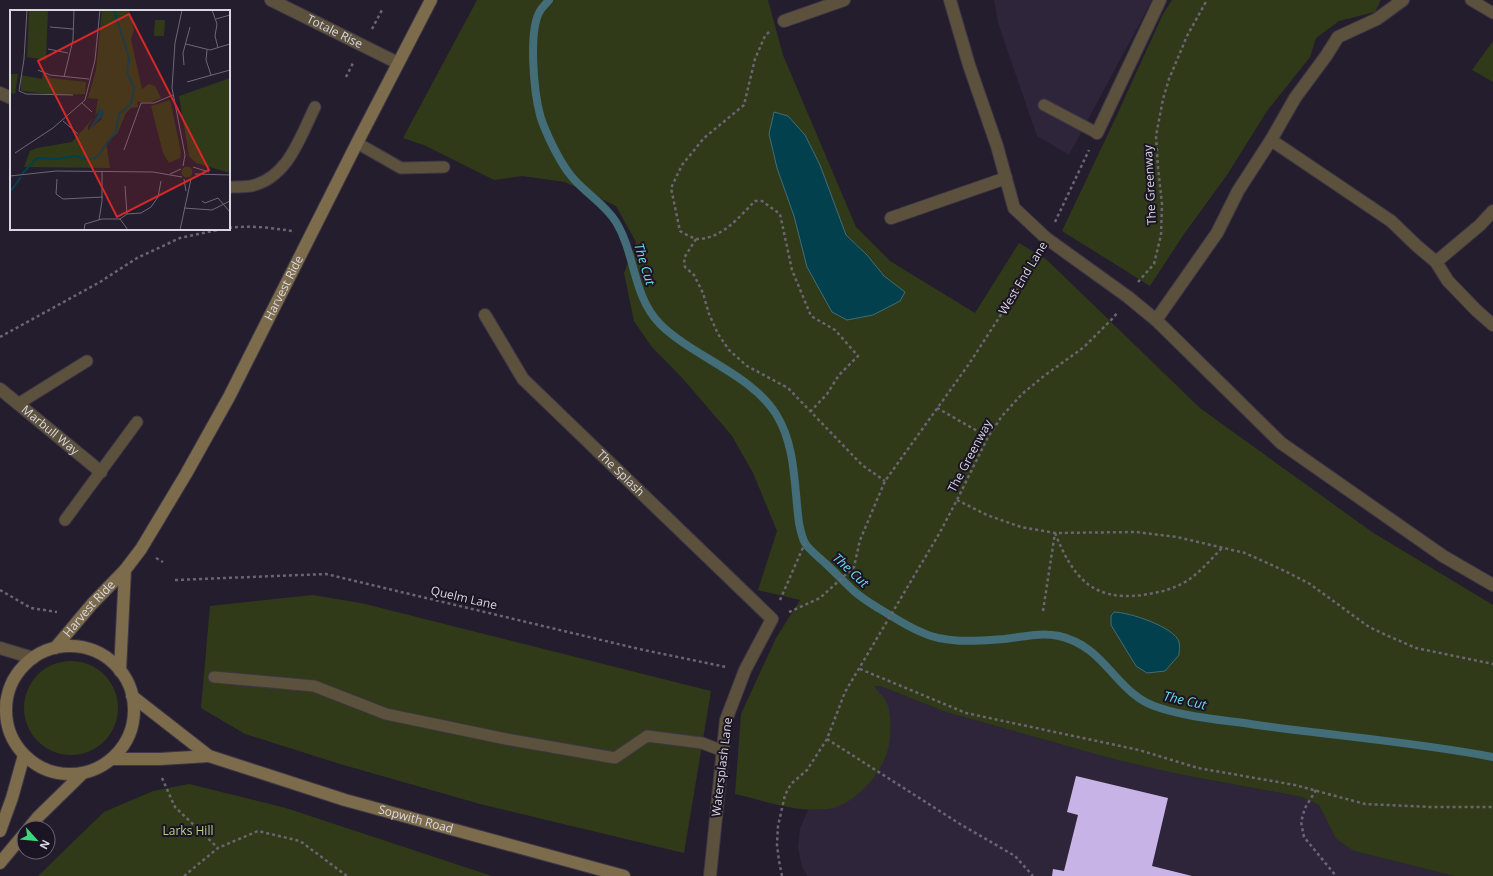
<svg xmlns="http://www.w3.org/2000/svg" width="1493" height="876" font-family="'Open Sans',sans-serif">
	<style>
		.built { fill: #2e253b }
		.green { fill: #303a18; fill-rule: evenodd }
		.water { fill: #01404c; stroke: #426d79 }
		.lines { fill: none; stroke-linecap: round; stroke-linejoin: round }
		.stream { stroke: #426d79; stroke-width: 8 }
		.building { fill: #c8b3e7 }
		.lane-casing { stroke: #3e3746; stroke-width: 13 }
		.street-casing { stroke: #3e3746; stroke-width: 14 }
		.secondary-casing { stroke: #3e3746; stroke-width: 14 }
		.path { stroke: #6b6573; stroke-width: 2.5; stroke-dasharray: 3 3; stroke-linecap: butt }
		.lane { stroke: #5b513d; stroke-width: 11 }
		.street { stroke: #5b513d; stroke-width: 12 }
		.secondary { stroke: #7c6c4c; stroke-width: 12 }
		.labels { text-anchor: middle; stroke-width: 4; stroke-linejoin: round; paint-order: stroke }
		.street-label { font-size: 12px; fill: #dbd7e2; stroke: #1a1423 }
		.park-label { font-size: 12px; fill: #b9d284; stroke: #1a1423 }
		.water-label { font-size: 13px; font-style: italic; fill: #6cd8f2; stroke: #1a1423 }
		.inset-river { fill: none; stroke: #01404c; stroke-width: 2 }
		.inset-road { fill: none; stroke: #6d6775; stroke-width: 1 }
		.view { fill: #d62828; fill-opacity: 0.15; stroke: #d62828; stroke-width: 2 }
		.inset-edge { fill: none; stroke: #dbd7e2; stroke-width: 2 }
	</style>
	<rect width="100%" height="100%" fill="#241d2d"/>
	<path class="built" d="M994,0H1152L1069,155L1037,136L998,23Z
		M873,685L880,686L946,712L1117,760L1178,774L1302,797L1319,805L1336,839L1354,851L1454,876H807L802,866L798,848L800,828L808,810L830,809L885,759L891,728Z"/>
	<path class="green" d="M477,0H768L783,55L856,227L890,261L975,313L1019,243L1046,259L1200,408L1372,532L1493,605V876H1454L1354,851L1336,839L1319,805L1302,797L1178,774L1117,760L946,712L880,686H874C879,694 887,698 889,710C892,725 891,744 885,758C877,779 851,806 828,809C797,813 765,801 735,794L741,714L776,638L800,600L758,590L777,531L753,473L732,436L684,380L651,346L634,321L624,273L636,242L616,206L565,182L522,176L494,180L424,145L403,138ZM805,135L820,165L846,235L867,255L884,276L905,292L794,216L777,168Z
		M1172,0H1381L1375,12L1339,21L1316,38L1310,57L1267,111L1227,175L1184,234L1150,286L1062,231L1117,115L1163,14Z
		M1493,41V82L1472,70Z
		M312,595L361,603L711,691L684,853L480,804L340,764L245,734L201,708L210,606Z
		M24 708a47 47 0 1 1 94 0a47 47 0 1 1-94 0Z
		M189,784L286,808L492,876H38L104,812L153,791Z"/>
	<path class="water" d="M774,112L788,116L805,135L820,165L846,235L867,255L884,276L905,292L900,301L873,315L847,320L832,312L807,267L794,216L777,168L769,134Z
		M1114,612C1128,612 1175,627 1179,642C1180,646 1179,651 1179,655L1165,671L1147,673L1136,666L1111,625V616Z"/>
	<g class="lines">
		<path class="stream" d="M549,0C546,4 542,7 540,11C528,31 534,92 540,115C545,132 560,163 572,177C585,193 605,204 616,222C636,255 632,295 660,324C693,357 751,374 776,414C796,446 794,486 799,523C800,528 802,538 805,543C809,550 819,557 825,563C835,572 845,583 855,592C862,598 870,603 878,608C892,616 906,626 921,632C945,644 977,641 1004,639C1023,637 1040,632 1059,636C1108,647 1115,695 1160,708C1191,718 1225,720 1257,725C1335,736 1415,742 1493,757"/>
	</g>
	<path class="building" d="M1076,776L1168,798L1152,866L1192,876H1052L1053,869L1064,871L1078,815L1067,812Z"/>
	<g class="lines">
		<g class="lane-casing">
			<path id="lane" d="M1471,0L1493,13
				M1044,105L1097,133
				M357,143L401,168L444,167
				M229,187C236,187 244,187 251,186C288,178 300,137 315,107
				M18,404L87,361
				M65,520L137,422
				M214,677L314,686L386,714L506,739L615,758L647,736L702,743L723,751"/>
		</g>
		<g class="street-casing">
			<g id="street">
				<path id="s1" d="M271,0L398,63"/>
				<path d="M950,0L969,65L997,146L1014,208L1046,238L1128,297L1156,320L1281,443L1443,556L1493,585"/>
				<path d="M784,21L844,0"/>
				<path d="M0,93L11,98"/>
				<path d="M1097,133L1160,0"/>
				<path d="M1271,140L1391,221L1417,246L1436,262L1448,281L1476,310L1493,325"/>
				<path d="M891,218L1006,178"/>
				<path d="M1436,262L1480,225L1493,211"/>
				<path id="s2" d="M485,315L523,379L772,619L745,670L726,720L710,876"/>
				<path d="M1156,320L1217,233L1238,191L1271,140L1295,98L1326,56L1338,37L1377,19L1403,0"/>
				<path id="s3" d="M0,389L101,472"/>
				<path d="M0,648L33,658"/>
				<path d="M0,705L5,711"/>
			</g>
		</g>
		<g class="secondary-casing">
			<g id="secondary">
				<circle cx="70" cy="710" r="64"/>
				<path id="s4" d="M55,648L92,604L125,570L141,549L186,474L229,397L357,143L431,0"/>
				<path d="M120,671L125,570"/>
				<path id="s5" d="M132,696L209,756L345,800L624,876"/>
				<path d="M112,759H160L209,756"/>
				<path d="M29,828L38,817L83,773"/>
				<path d="M0,831L12,798L24,755"/>
				<path d="M0,863L24,834"/>
			</g>
		</g>
		<path class="path" d="M372,29L383,8
			M769,32L765,36L755,59L744,105L704,138L682,165L671,188L680,231C685,234 692,238 697,239C722,239 739,217 755,201H762L780,214L792,270L811,316L835,330L858,356L839,375L827,394L811,411
			M346,77L354,61
			M1055,222L1089,150
			M229,228C250,225 272,228 292,231
			M696,239L684,258L685,267L694,275L703,293L709,314L718,334L729,350L747,366L788,388L862,465L885,481
			M1138,282L1154,264L1161,235L1162,204L1158,168L1156,136L1163,99L1169,79L1187,36L1207,0
			M0,337L100,282L137,258L180,238L222,229
			M937,408L988,437
			M957,500L987,515L1021,527L1055,533L1136,532L1177,537L1245,553L1285,571L1310,584L1369,627L1386,635L1416,648L1493,664
			M1055,533C1072,575 1091,602 1142,595C1157,593 1171,590 1185,582C1200,573 1211,559 1223,547
			M156,558L163,562
			M175,580L326,574L639,649L726,667
			M0,590L31,608L57,612
			M780,600L805,543
			M1043,611L1055,533
			M789,612L820,598L854,567L860,540L885,481L969,364L1015,293L1037,254
			M860,669L966,713L1139,750L1198,768L1295,785L1365,804L1431,807H1493
			M827,739L960,824L1015,856L1033,876
			M162,778L175,807L218,848
			M1316,790L1305,808L1301,822L1304,837L1336,876
			M184,876L218,848L258,831L300,841L347,876
			M782,876L779,861L777,845L778,826L785,795L791,784L807,770L827,739L845,692L939,534L957,500L988,437L1002,416L1022,394L1044,376L1084,347L1113,318L1117,313"/>
		<use href="#lane" class="lane"/>
		<use href="#street" class="street"/>
		<use href="#secondary" class="secondary"/>
	</g>
	<g class="labels">
		<g class="street-label">
			<text dy="4" stroke="none"><textPath href="#s1" startOffset="71">Totale Rise</textPath></text>
			<text transform="translate(1150 185) rotate(-93)" y="4">The Greenway</text>
			<text transform="translate(1023 278) rotate(-59)" y="4">West End Lane</text>
			<text dy="4" stroke="none"><textPath href="#s4" startOffset="429">Harvest Ride</textPath></text>
			<text dy="4" stroke="none"><textPath href="#s3" startOffset="65">Marbull Way</textPath></text>
			<text transform="translate(970 456) rotate(-62)" y="4">The Greenway</text>
			<text dy="4" stroke="none"><textPath href="#s2" startOffset="210">The Splash</textPath></text>
			<text transform="translate(464 598) rotate(13)" y="4">Quelm Lane</text>
			<text dy="4" stroke="none"><textPath href="#s4" startOffset="52">Harvest Ride</textPath></text>
			<text transform="translate(722 767) rotate(-83)" y="4">Watersplash Lane</text>
			<text dy="4" stroke="none"><textPath href="#s5" startOffset="314">Sopwith Road</textPath></text>
		</g>
		<g class="park-label">
			<text x="188" y="835">Larks Hill</text>
		</g>
		<g class="water-label">
			<text transform="translate(645 264) rotate(73)" y="5">The Cut</text>
			<text transform="translate(851 570) rotate(43)" y="5">The Cut</text>
			<text transform="translate(1185 700) rotate(13)" y="5">The Cut</text>
		</g>
	</g>
	<g transform="translate(10 10)">
		<rect width="220" height="220" fill="#241d2d"/>
		<path d="M19,0H38L36,50L17,47ZM92,0H119L124,20L121,29L132,79L139,74L145,76L151,88L142,92H127L128,97L121,98L116,103L107,124L96,132L100,158L14,157L20,141L27,138L62,132L85,106L88,89L78,88L86,60ZM89,100L92,109L78,120V116ZM145,10H155L154,26H144ZM33,63L41,68L76,72L75,84L47,85L11,81V65L32,69ZM0,64H8L5,84L0,83ZM220,68V163L186,153L179,146L169,86ZM160,90L171,142L170,148L159,153L153,143L141,96ZM171.5 162a5.5 5.5 0 1 1 11 0a5.5 5.5 0 1 1-11 0Z" fill="#303a18" fill-rule="evenodd"/>
		<path d="M89,97L95,104L78,120L87,106Z" fill="#01404c"/>
		<path class="inset-river" d="M12,164L27,148L48,149L65,146L79,150L87,147L106,121L109,104L121,94L124,77L117,63L119,48L104,0M0,182L11,167"/>
		<path class="inset-road" d="M17,0L14,49L9,81L16,84L63,85M172,0L165,33L162,78L175,145L173,156M202,0L207,14L205,26L208,38M206,9L220,5M40,17L63,19M176,34L200,40L220,34M38,39L58,43M197,40L196,50L201,65M174,55L173,43L180,17M28,60L40,65L79,69M54,67L63,30L64,0M177,72L220,60M72,93L82,102M53,111L68,124M114,140L131,93H144L163,85M5,143L43,118L75,90L85,50L90,0M183,157L199,162M160,164L171,159M185,164L220,165M0,166L46,161L143,162L172,167M47,169L46,184L53,189L93,187M174,169L176,181M115,176L117,204M192,191L195,193L208,188L220,202M174,198L202,200L220,191M110,209L117,204L131,203L141,197L148,187L151,171M89,210L92,191V162M74,220L75,214L92,209H110L118,220M170,220L181,169"/>
		<path class="view" d="M119,4L199,160L107,207L28,51Z"/>
		<rect width="220" height="220" class="inset-edge"/>
	</g>
	<g transform="translate(36 840) rotate(117)"><circle r="19" fill="#1a1423" stroke="#67626f"/>
	<path d="M0-3L7 15L0 10L-7 15Z" fill="#40d77c"/>
	<text y="-6" font-size="11" font-weight="bold" text-anchor="middle" fill="#dbd7e2">N</text>
	</g>
</svg>
